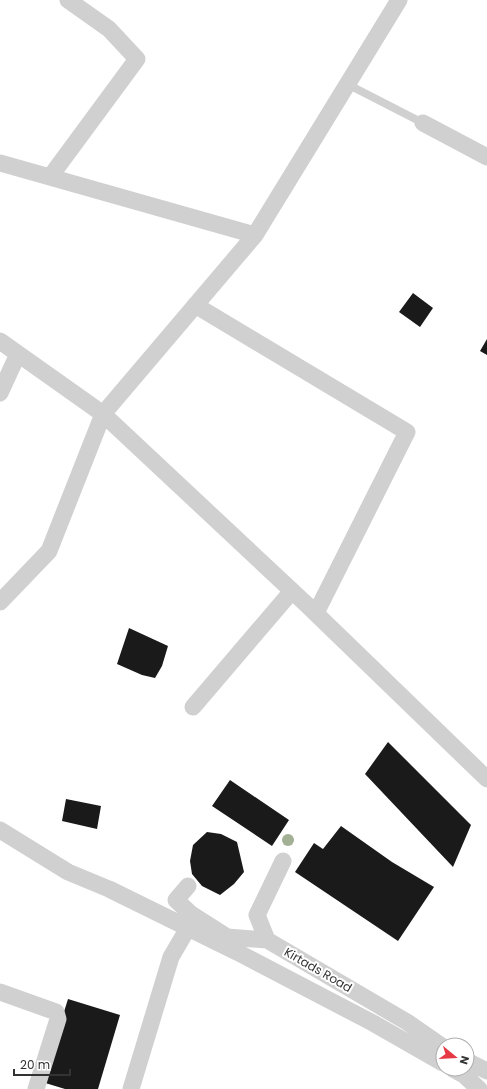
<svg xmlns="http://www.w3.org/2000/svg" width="487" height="1089" font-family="Poppins,sans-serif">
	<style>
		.building { fill: #1a1a1a }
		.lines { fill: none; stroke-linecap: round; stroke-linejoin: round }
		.service { stroke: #d0d0d0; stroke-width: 8 }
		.minor { stroke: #d0d0d0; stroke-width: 17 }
		.tree { fill: #a2b095 }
		.labels { text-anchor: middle; stroke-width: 4; stroke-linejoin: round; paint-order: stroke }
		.street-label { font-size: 12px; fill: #333; stroke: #fff }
	</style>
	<rect width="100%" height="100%" fill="#fff"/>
	<path class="building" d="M413,293L433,308L420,327L399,312Z
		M487,339V355L480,351Z
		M129,628L168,646L162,666L155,678L142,675L117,664Z
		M388,742L471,825L453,867L365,774Z
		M230,780L289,820L272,846L212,806Z
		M66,799L101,806L97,829L62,821Z
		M341,826L392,862L434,887L398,941L295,872L314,843L323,849Z
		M207,832L221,834L237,842L244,872L234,884L220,895L202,886L192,874L190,861L193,845Z
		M68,999L120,1015L98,1089H65L42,1082Z"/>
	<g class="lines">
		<path class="service" d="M347,84L423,123"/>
		<path class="minor" d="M423,123L487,157
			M0,163L255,235
			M50,177L137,59L109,29L68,0
			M195,305L407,432L316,613
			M0,341L103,414L305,603L487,779
			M0,393L18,354
			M0,602L49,551L103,414L255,235L399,0
			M193,707L292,591
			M0,830L68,872L109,889L237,952L373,1023L443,1063
			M283,861L257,915L267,940L407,1022L443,1047
			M188,886L176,900L191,914L227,937L267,940
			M0,992L56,1012L58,1019L36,1089
			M467,1061L487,1071
			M453,1069L464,1075L479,1089
			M131,1089L171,957L188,928"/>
	</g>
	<circle class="tree" cx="288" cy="840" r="6"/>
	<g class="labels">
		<g class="street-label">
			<text transform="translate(318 970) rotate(30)" y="4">Kirtads Road</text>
		</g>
	</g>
	<g transform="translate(455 1057) rotate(108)"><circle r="19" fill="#ffffff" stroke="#adadad"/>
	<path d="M0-3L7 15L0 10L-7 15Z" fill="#e63946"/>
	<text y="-6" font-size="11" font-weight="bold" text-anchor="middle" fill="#333333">N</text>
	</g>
	<path d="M14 1069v6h56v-6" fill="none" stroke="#333333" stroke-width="2"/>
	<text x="20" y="1069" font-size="12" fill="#333333" stroke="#ffffff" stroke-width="3" paint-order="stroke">20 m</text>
</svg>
